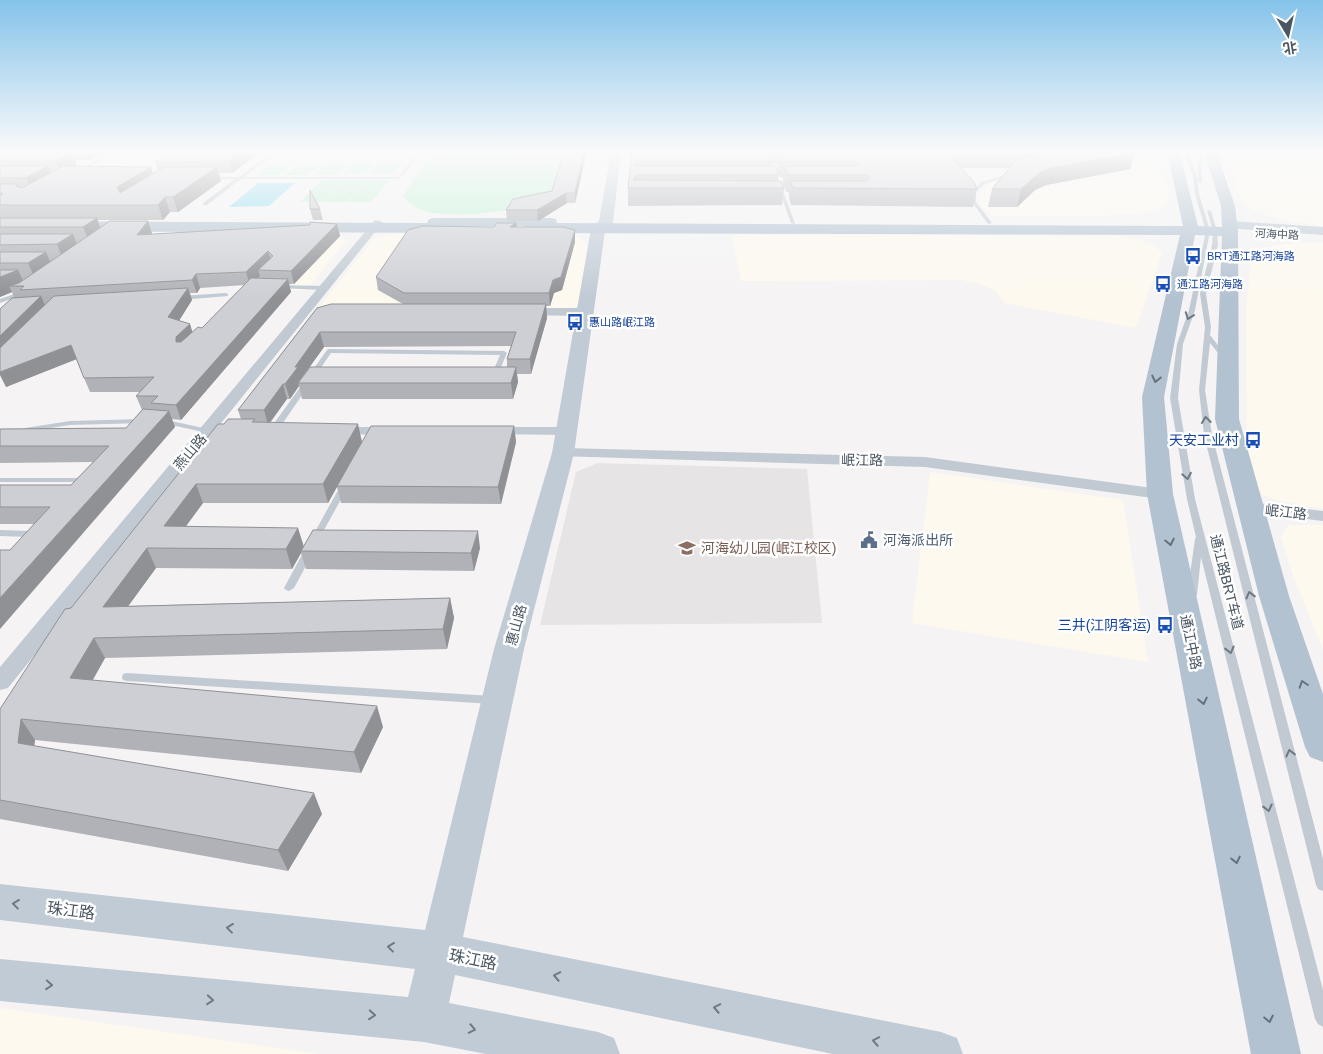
<svg xmlns="http://www.w3.org/2000/svg" width="1323" height="1054" font-family="Arial,'Noto Sans SC',sans-serif">
	<style>
		.commercial { fill: #fdf9ef }
		.education { fill: #e6e4e5 }
		.green { fill: #c3f1d5 }
		.water { fill: #90daee }
		.lines { fill: none; stroke-linecap: round; stroke-linejoin: round }
		.lane { fill: #c1cad2; fill-rule: evenodd }
		.street { fill: #c1cad2; fill-rule: evenodd }
		.secondary { fill: #c1cbd6; fill-rule: evenodd }
		.primary { fill: #b3c2d1; fill-rule: evenodd }
		.wall { fill: #b0b2b7; fill-rule: evenodd }
		.shaded-wall { fill: #909195 }
		.building { fill: #cdcfd5; stroke: #909195 }
		.oneway { stroke: #6e7983 }
		.oneway2 { stroke: #64717d }
		.oneway3 { stroke: #6e7984 }
		.labels { text-anchor: middle; stroke-width: 5; stroke-linejoin: round; paint-order: stroke }
		.far-street-label { font-size: 11px; fill: #4a5661; stroke: #fff }
		.far-transit-label { font-size: 11px; fill: #164399; stroke: #fff; text-anchor: start }
		.transit-label { font-size: 14px; fill: #164399; stroke: #fff; text-anchor: end }
		.street-label { font-size: 14px; fill: #4a5661; stroke: #fff }
		.service-label { font-size: 14px; fill: #4e5e75; stroke: #fff; text-anchor: start }
		.education-label { font-size: 14px; fill: #785e54; stroke: #fff; text-anchor: start }
		.near-street-label { font-size: 16px; fill: #4a5661; stroke: #fff }
	</style>
	<rect width="100%" height="100%" fill="#f5f3f3"/>
	<path class="commercial" d="M1082,151H1160L1169,200L1163,207L1149,212L1101,216H990L981,204L980,195L991,183Z
		M1224,151H1323V226L1286,221L1252,210L1243,203Z
		M398,233L574,236L583,240L588,247L578,306L561,311H329L320,306L373,239Z
		M268,234L339,235L346,241L306,290H235L259,270Z
		M880,234L1115,236L1140,240L1155,246L1162,253L1136,328L1004,303L997,292L981,284L961,280L741,281L732,235Z
		M1298,243H1323V509L1276,500L1261,494L1251,485L1247,472L1246,309L1251,258L1260,249L1273,245Z
		M930,472L1123,500L1148,662L912,623Z
		M1288,525H1323V650L1292,573L1281,537Z
		M0,1008L305,1052L320,1054H0Z"/>
	<path class="education" d="M598,463L807,469L822,623L540,625L576,472Z"/>
	<path class="green" d="M433,151H562L549,203C518,207 422,231 403,195Z
		M326,163L348,164L337,175H314Z
		M353,163H375L364,174H342Z
		M379,163H402L392,174H369Z
		M270,164H292L279,175H256Z
		M299,164H321L308,175H285Z
		M323,180H345L323,202H300Z
		M346,180H367L347,202H324Z
		M368,180H389L371,202H348Z"/>
	<path class="water" d="M258,183H295L269,206L229,207Z"/>
	<g class="lines">
		<path class="lane" d="M114,151H118L78,172L75,171Z
			M274,151H278L244,177H398L420,151H424L399,179H241L207,205H203V203L235,179H208L207,177H239Z
			M1183,151H1187L1197,176L1199,194L1210,231L1195,310L1183,344L1178,398L1195,499L1323,990V1027L1318,1024L1315,1019L1201,557L1197,595L1195,597H1189L1187,595L1195,539L1196,537L1187,499L1170,398L1177,344L1189,310L1206,231L1195,194L1193,176Z
			M1198,151H1202V182L1200,183L1198,182Z
			M1011,173L1014,174L985,184L976,192V202L992,223L988,224L972,202V192L981,182Z
			M777,184L781,185L795,224L791,223Z
			M1209,210L1211,211L1217,231L1218,245L1206,294L1211,327L1210,335L1227,357L1224,359L1222,358L1210,343L1205,390L1212,435L1323,859V891L1318,889L1316,885L1204,435L1199,390L1205,327L1200,294L1212,245L1213,231L1207,211Z
			M280,285L324,286L327,288L324,290L278,288L277,287Z
			M23,291L25,292V294L0,303V299Z
			M226,293L228,294V296L180,300L177,298L180,296Z
			M329,349L504,351L507,353L498,374L495,376L492,374L500,355L331,353L276,433H270L269,431L270,429L327,350Z
			M142,419H145V423L70,425L25,432L21,430L25,428L70,421Z
			M159,419H162L208,429L212,431L208,433L162,423H159Z
			M0,478H82L86,480L82,482H0Z
			M342,483H348L349,485L319,539L315,542L312,541L311,539Z
			M0,530L30,531L34,534L30,537L0,536Z
			M309,548L314,551L294,588L289,591L286,590L284,588L304,551Z
			M127,673L492,696L496,697L498,700L496,703L492,704L127,681L123,680L122,677L123,674Z"/>
		<path class="street" d="M375,220L383,222L8,688L0,690V667Z
			M523,308H585L591,312L585,316L519,315L517,312Z
			M337,427H391L398,431L391,435L332,434L330,431L332,428Z
			M492,427H566L573,431L566,435L487,434L485,431L487,428Z
			M563,448L925,457L1160,489L1166,490L1168,494L1166,498L1160,499L925,467L557,456L555,453L557,450Z
			M1249,502L1323,511V521L1243,511L1241,507L1243,503Z"/>
		<path class="secondary" d="M611,151H621L613,223L605,231L574,453L524,649L463,937L941,1032L957,1038L963,1054H833L455,975L449,1003L598,1032L614,1038L620,1054H486L424,1042L0,1001V959L408,997L415,969L0,920V884L425,930L494,649L552,453L591,229L599,221Z
			M1230,221L1323,227V235L1225,228L1223,225L1225,222Z"/>
		<path class="primary" d="M1167,151H1179L1198,226L1222,227L1221,206L1204,151H1216L1235,206L1238,232L1239,419L1289,596L1323,694V762L1310,757L1305,747L1259,596L1215,419L1222,236L1195,235L1164,397L1173,494L1301,1054H1251L1147,494L1142,397L1180,235L531,233L526,231L524,226H460L458,231L453,233L0,231V221L427,223L429,219L434,218H551L556,219L557,223L1183,226Z"/>
	</g>
	<path class="wall" d="M0,151H100L101,154L88,160H75L77,166L76,167H151L153,174L158,171L155,162L174,151H262L232,173H219L221,181L178,212H170L163,220H97L100,228L148,221L152,234L337,224L340,236L294,284H289L291,292L181,420L172,419L175,427L10,550L34,524H0V485H71L93,462L0,463V429L126,428L142,410L136,396L140,392H90L76,359L6,387L14,298L12,292L0,297ZM245,285L202,328L192,332L190,324L179,321L192,300L190,293H197L200,288Z
		M564,151H587L575,203H567L538,221H507L506,210L552,191Z
		M632,151L661,154H664V151H1134L1130,169L1046,185L1035,190L1017,207H988L992,189L1009,168H961L977,189L973,207L791,205L789,198V192H786L783,183V177H780L778,170V164H773V166L779,175L778,181L784,188L782,205L628,206V188Z
		M310,209H320L323,220H313Z
		M516,223L517,227L575,230V242L562,290L554,293L550,306H546L547,318L531,374H517L518,382L513,399H302L299,386L290,399H287L270,423L362,442L514,426L516,442L501,504L341,503L337,487L328,503H203L186,526L304,546L480,548L474,571L306,569L301,553L292,569L156,568L128,606L450,598L454,618L447,649L105,658L93,680L383,727L361,773L35,740L34,746L322,814L288,871L0,819V709L71,608L224,424L241,419L238,410L317,308L403,304L378,290L376,277L494,227ZM511,346L507,359V367L301,379L324,347Z"/>
	<path class="shaded-wall" d="M85,151H100L101,154L88,160Z
		M243,151H262L232,173L228,161Z
		M584,151H587L575,203V193Z
		M1030,151H1076L1019,168L1022,152Z
		M72,153L77,166L61,174L56,161Z
		M1135,153L1130,169L1046,185L1035,190L1017,207L1021,189L1039,173L1050,168Z
		M636,161V176L637,175V188L633,180L634,166Z
		M48,166L54,180L32,192L26,178Z
		M151,167L155,181L122,201L117,187Z
		M217,167L221,181L178,212L173,197Z
		M566,193L567,203L538,221L537,210Z
		M165,197L170,212L163,220L158,205Z
		M97,218L102,233L89,242L83,227Z
		M148,221L152,233L141,247L137,235Z
		M516,223L517,235L510,227Z
		M337,224L340,236L294,284L291,271Z
		M575,230V242L562,290L554,293L550,306L549,293L553,280Z
		M73,234L79,250L63,260L57,244Z
		M268,251L272,264L258,270L260,276L250,285L246,272Z
		M46,252L53,268L35,279L28,263Z
		M18,270L26,287L9,286L12,292L0,297V277Z
		M196,274L200,288L197,293L192,280Z
		M288,279L291,292L181,420L176,405Z
		M188,288L192,300L173,330L168,317Z
		M41,296L47,310L0,357V336Z
		M546,304L547,318L531,374L530,359Z
		M190,324L194,338L181,351L176,342V337Z
		M320,332L324,347L298,383L299,386L290,399L285,384L295,367Z
		M71,345L77,359L6,387L0,375V372Z
		M516,367L518,382L513,399L511,383Z
		M283,384L287,399L268,425L264,410Z
		M169,411L175,427L0,629V598Z
		M358,424L362,442L328,503L323,484Z
		M514,426L516,442L501,504L498,487Z
		M196,484L203,503L172,545L164,526Z
		M298,528L304,547L301,551V553L292,569L286,549Z
		M478,531L480,548L474,571L471,553Z
		M147,548L156,568L113,627L103,607Z
		M450,598L454,618L447,649L443,629Z
		M94,638L105,658L82,698L70,678Z
		M377,706L383,727L361,773L354,752Z
		M21,719L35,740L32,764L18,743Z
		M314,793L322,814L288,871L278,850Z"/>
	<path class="building" d="M174,151H243L228,161L155,162Z
		M564,151H584L575,193H566L537,210H506L513,199L552,191Z
		M632,151H657L661,154H771L774,161H636L634,166H776L779,175H637L633,180L781,181L784,188H628Z
		M817,151H1030L1022,152H946L974,182L977,189L793,188L790,181H866L870,177L866,175H788L784,166H856L860,164L856,161H782L779,154L818,153Z
		M1057,151H1134L1135,153L1050,168L1039,173L1021,189H992L1016,160Z
		M0,152L72,153L56,161H0Z
		M0,166H48L26,178H0Z
		M63,166L151,167L117,187L120,193L164,167H217L173,197H165L158,205H0V196L3,194L0,193V184H17L16,186L22,188Z
		M310,190L320,209H310Z
		M0,218H97L83,227H0Z
		M110,221H148L137,235L310,225V222L337,224L291,271L258,270L273,256L268,251L246,272L196,274L192,280L20,290L24,286H9L19,283Z
		M497,223H516L510,227H563L575,230L561,277L553,280L549,293H404L376,277L408,230L422,226L494,227Z
		M0,234H73L57,244L0,245Z
		M0,252H46L28,263H0Z
		M0,270H18L0,277Z
		M251,278L288,279L176,405L151,403L158,396H136L154,377L84,378L71,345L0,372V348L54,296L188,288L168,317L190,324L176,337V342H181L198,327L202,328Z
		M41,296L0,336V309L12,298Z
		M331,304H546L530,359H507L516,332H320L295,367H298L285,384H283L264,410H238L317,308Z
		M310,367H516L511,383H298Z
		M143,409L169,411L0,598V550H10L50,507H0V485H71L109,446H0V429L126,428Z
		M228,419H255L252,422L358,424L323,484H196L164,526L298,528L286,549L147,548L103,607L450,598L443,629L94,638L70,678L377,706L354,752L21,719L18,743L314,793L278,850L0,800V709L65,609L71,608L218,424H224Z
		M371,426H514L498,487L337,486Z
		M313,530L478,531L471,553L301,551Z"/>
	<defs><path id="oneway-chevron" d="M-2-3.5L2.5 0L-2 3.5" fill="none" stroke-width="1.6" stroke-linecap="round" stroke-linejoin="round" transform="scale(1.25)"/></defs>
	<g class="oneway">
		<use href="#oneway-chevron" transform="translate(1189 316) rotate(110)"/>
		<use href="#oneway-chevron" transform="translate(1206 420) rotate(-96)"/>
		<use href="#oneway-chevron" transform="translate(1187 476) rotate(80)"/>
		<use href="#oneway-chevron" transform="translate(1250 595) rotate(-104)"/>
		<use href="#oneway-chevron" transform="translate(1230 650) rotate(76)"/>
		<use href="#oneway-chevron" transform="translate(1290 753) rotate(-104)"/>
		<use href="#oneway-chevron" transform="translate(1268 808) rotate(76)"/>
	</g>
	<g class="oneway2">
		<use href="#oneway-chevron" transform="translate(1156 379) rotate(102)"/>
		<use href="#oneway-chevron" transform="translate(1170 542) rotate(78)"/>
		<use href="#oneway-chevron" transform="translate(1303 684) rotate(-108)"/>
		<use href="#oneway-chevron" transform="translate(1203 701) rotate(78)"/>
		<use href="#oneway-chevron" transform="translate(1236 860) rotate(78)"/>
		<use href="#oneway-chevron" transform="translate(1269 1019) rotate(78)"/>
	</g>
	<g class="oneway3">
		<use href="#oneway-chevron" transform="translate(16 904) rotate(-173)"/>
		<use href="#oneway-chevron" transform="translate(230 928) rotate(-173)"/>
		<use href="#oneway-chevron" transform="translate(391 947) rotate(-173)"/>
		<use href="#oneway-chevron" transform="translate(557 976) rotate(-169)"/>
		<use href="#oneway-chevron" transform="translate(49 985) rotate(5)"/>
		<use href="#oneway-chevron" transform="translate(210 1000) rotate(5)"/>
		<use href="#oneway-chevron" transform="translate(717 1008) rotate(-169)"/>
		<use href="#oneway-chevron" transform="translate(372 1015) rotate(5)"/>
		<use href="#oneway-chevron" transform="translate(472 1029) rotate(11)"/>
		<use href="#oneway-chevron" transform="translate(876 1041) rotate(-169)"/>
	</g>
	<linearGradient id="sky" x2="0" y2="1"><stop stop-color="#85c3ea"/><stop offset="0.51" stop-color="#fafafa"/><stop offset="1" stop-color="#fafafa" stop-opacity="0"/></linearGradient>
	<rect width="1323" height="298" fill="url(#sky)"/>
	<defs>
		<g id="bus-bare" transform="scale(1.35)"><path d="M-5-6H5V4H4V6H2V4H-2V6H-4V4H-5ZM-3.5-4V0h7V-4ZM-3.5 1.2v1.5H-2V1.2ZM2 1.2v1.5H3.5V1.2Z" fill="#1a4fb4" stroke="#fff" stroke-width="2.5" paint-order="stroke"/></g>
		<g id="civic-bare" transform="scale(1.35)"><path d="M-.6-6.5H3V-4.5H.6V-3L4-1V1h2V6H-6V1h2V-1L-.6-3ZM-1.2 2.5V6h2.4V2.5Z" fill="#5c6f8a" stroke="#fff" stroke-width="2.5" paint-order="stroke"/></g>
		<g id="school-bare" transform="scale(1.35)"><path d="M0-5L7-2L0 1L-7-2ZM-4 1L0 2.5L4 1V4Q0 6-4 4Z" fill="#8d6e63" stroke="#fff" stroke-width="2.5" paint-order="stroke"/></g>
	</defs>
	<g fill-rule="evenodd">
		<use href="#bus-bare" x="1193" y="256"/>
		<use href="#bus-bare" x="1163" y="284"/>
		<use href="#bus-bare" x="575" y="322"/>
		<use href="#bus-bare" x="1253" y="440"/>
		<use href="#civic-bare" x="869" y="540"/>
		<use href="#school-bare" x="687" y="548"/>
		<use href="#bus-bare" x="1165" y="625"/>
	</g>
	<g class="labels">
		<g class="far-street-label">
			<text transform="translate(1277 234) rotate(3)" y="4">河海中路</text>
		</g>
		<g class="far-transit-label">
			<text x="1207" y="260">BRT通江路河海路</text>
			<text x="1177" y="288">通江路河海路</text>
			<text x="589" y="326">惠山路岷江路</text>
		</g>
		<g class="transit-label">
			<text x="1239" y="445">天安工业村</text>
			<text x="1151" y="630">三井(江阴客运)</text>
		</g>
		<g class="street-label">
			<text transform="translate(190 452) rotate(-50)" y="5">燕山路</text>
			<text transform="translate(862 460) rotate(1)" y="5">岷江路</text>
			<text transform="translate(1286 512) rotate(7)" y="5">岷江路</text>
			<text transform="translate(1227 582) rotate(76)" y="5">通江路BRT车道</text>
			<text transform="translate(516 625) rotate(-75)" y="5">惠山路</text>
			<text transform="translate(1191 642) rotate(78)" y="5">通江中路</text>
		</g>
		<g class="service-label">
			<text x="883" y="545">河海派出所</text>
		</g>
		<g class="education-label">
			<text x="701" y="553">河海幼儿园(岷江校区)</text>
		</g>
		<g class="near-street-label">
			<text transform="translate(71 910) rotate(7)" y="6">珠江路</text>
			<text transform="translate(473 959) rotate(11)" y="6">珠江路</text>
		</g>
	</g>
	<g transform="translate(1288 35) rotate(171)" stroke="#ffffff" stroke-width="4" paint-order="stroke">
	<path d="M0-4L9 19L0 12L-9 19Z" fill="#4a5661"/>
	<text y="-8" font-size="14" font-weight="bold" text-anchor="middle" fill="#4a5661">北</text>
	</g>
</svg>
